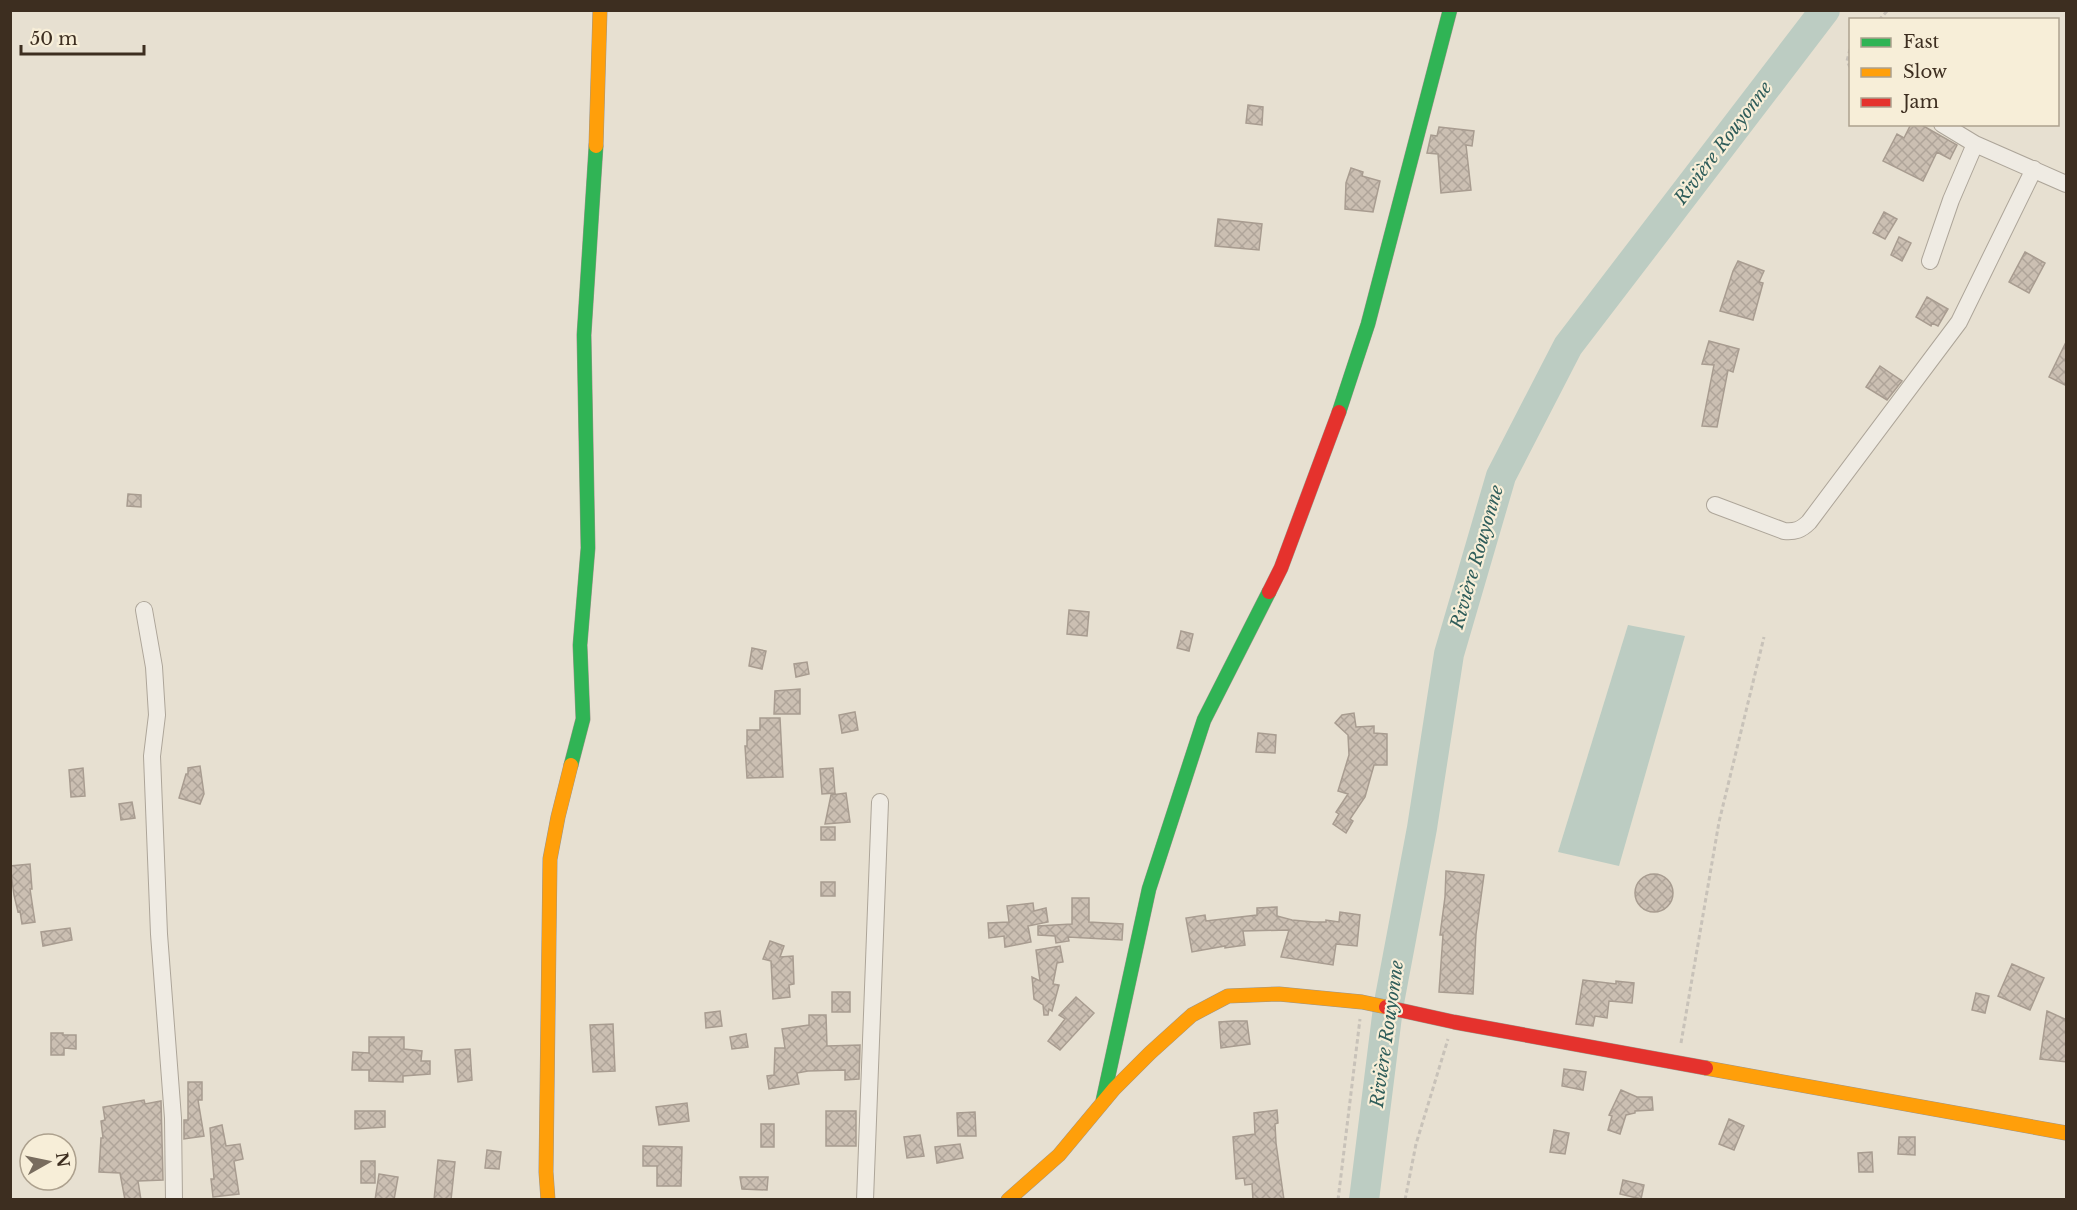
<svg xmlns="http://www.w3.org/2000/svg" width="2077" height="1210" font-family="'Libre Baskerville',serif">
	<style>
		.water { fill: #bcccc2 }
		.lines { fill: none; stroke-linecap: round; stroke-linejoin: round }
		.river { stroke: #bcccc2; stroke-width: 30 }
		.building { fill: url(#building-cross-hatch); stroke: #a89c90; stroke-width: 1.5 }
		.street-casing { stroke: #ada599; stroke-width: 18 }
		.fast-casing { stroke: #9c958a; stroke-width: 15 }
		.slow-casing { stroke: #9c958a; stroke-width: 15 }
		.jam-casing { stroke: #9c958a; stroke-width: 15 }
		.path { stroke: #c8c2b9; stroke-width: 3; stroke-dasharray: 4.5 3; stroke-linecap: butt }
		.street { stroke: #efebe3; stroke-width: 16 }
		.fast { stroke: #30b455; stroke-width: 14 }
		.slow { stroke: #ff9f0a; stroke-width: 14 }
		.jam { stroke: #e5322d; stroke-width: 14 }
		.labels { text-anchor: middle; stroke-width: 4.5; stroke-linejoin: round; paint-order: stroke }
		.water-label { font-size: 18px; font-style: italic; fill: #2f5d5a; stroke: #f7eed8 }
	</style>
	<defs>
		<pattern id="building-cross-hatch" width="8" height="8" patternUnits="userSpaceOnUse" patternTransform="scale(1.5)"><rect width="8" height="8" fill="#cbbfb2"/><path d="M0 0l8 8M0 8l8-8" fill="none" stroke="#afa499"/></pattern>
	</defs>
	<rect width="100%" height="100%" fill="#e7e0d1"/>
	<path class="water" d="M1628,625L1685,636L1619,866L1558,852Z"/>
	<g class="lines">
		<path class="river" d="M1364,1200L1388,1008L1422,828L1449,654L1501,476L1568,346L1825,10"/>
	</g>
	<path class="building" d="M1248,105L1263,107L1262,125L1246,123Z
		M1911,124H1920L1957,145L1950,159L1937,152L1923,181L1883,161L1897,134L1904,138Z
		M1439,127L1474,131L1472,146L1466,145L1471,190L1441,193L1438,154L1427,153L1431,135L1437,136Z
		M1351,168L1363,172L1362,176L1380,181L1373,212L1345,209L1346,183Z
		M1884,212L1897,219L1885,239L1873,233Z
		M1218,219L1262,224L1259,250L1215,246Z
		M1899,237L1911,243L1902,261L1891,255Z
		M2025,252L2045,263L2029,293L2009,282Z
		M1738,261L1764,271L1759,282L1763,283L1753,320L1720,311L1733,271Z
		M1927,297L1948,309L1938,326L1932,323L1931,326L1916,317Z
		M2067,340V386L2049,377Z
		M1709,341L1739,349L1733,372L1728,370L1717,427L1702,426L1714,365L1702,364Z
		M1880,366L1902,381L1887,400L1866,387Z
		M128,494L141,495V507L127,506Z
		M1069,610L1089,612L1087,636L1067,634Z
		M1181,631L1193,634L1189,651L1177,648Z
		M752,648L766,651L762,669L749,666Z
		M807,662L809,674L796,677L794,664Z
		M800,689V714H774L775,691Z
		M855,712L858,730L842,733L839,715Z
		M1354,713L1356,727L1374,726V733L1387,734V765H1374L1365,797L1350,819L1353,821L1346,833L1333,824L1339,814L1336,812L1348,794L1338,791L1349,755L1348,735L1335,723L1342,715Z
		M760,718H780L783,777L747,778L745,746H747V730H760Z
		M1258,733L1276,735L1275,753L1256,752Z
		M200,766L204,794L200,804L179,798L186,774H188V768Z
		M83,768L85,796L71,797L69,770Z
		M833,768L835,793L822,794L820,769Z
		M846,793L850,822L825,824L831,795Z
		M132,802L135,818L121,820L119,804Z
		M821,827H835V840H821Z
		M30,864L32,889H30L35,922L22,924L20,911L18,912L14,895L10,866Z
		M1446,871L1484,875L1476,934L1473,994L1439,992L1443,935H1440L1445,897Z
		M1635 893a19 19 0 1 1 38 0a19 19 0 1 1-38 0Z
		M821,882H835V896H821Z
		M1072,898H1089V922L1123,924L1122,940L1068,937L1069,941L1056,943L1055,936L1038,935V926L1072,924Z
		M1033,903L1034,911L1046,908L1048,922L1028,926L1031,942L1005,947L1004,936L989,938L988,923L1009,922L1007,906Z
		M1277,907V916L1292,920L1314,922H1326V920L1339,922L1340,912L1360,915L1357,946L1336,944L1333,965L1281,957L1289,930L1243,931L1245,945L1225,948V946L1192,952L1186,918L1205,915L1206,921L1257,915V908Z
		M70,928L72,940L43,946L41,932Z
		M770,941L784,946L780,957L793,956L794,984L789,985L790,997L773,999L771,961L763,959Z
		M1060,946L1063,962L1057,963L1053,984L1059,985L1052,1011L1049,1009L1048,1015H1044L1043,1005L1034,999L1032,977L1040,981L1036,950Z
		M2012,964L2044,978L2030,1010L1998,996Z
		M1583,980L1616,984V981L1634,983L1632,1003L1609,1001L1607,1018L1595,1016L1593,1026L1576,1024Z
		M832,992H850V1012H832Z
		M1976,993L1989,996L1985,1013L1972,1010Z
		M1076,997L1094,1013L1060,1050L1048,1041L1065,1019L1059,1015Z
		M720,1011L722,1026L706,1028L705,1013Z
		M2047,1011L2067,1020V1062L2040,1059Z
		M809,1015H826L827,1046L860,1045L859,1079L845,1080V1070L808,1071L797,1073L799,1084L769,1089L767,1076L774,1075L775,1048H785L782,1029L809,1025Z
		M1234,1021H1247L1250,1044L1221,1048L1219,1022Z
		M613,1024L615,1071L593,1072L590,1025Z
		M51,1033H63V1035H76V1049L64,1048V1055H51Z
		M746,1034L748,1047L732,1049L730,1037Z
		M369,1037H404V1049L422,1051L421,1061H430V1074L403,1076V1082L369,1081V1070H352L353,1052L369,1053Z
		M470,1049L472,1080L458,1082L455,1050Z
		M1564,1069L1586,1072L1583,1090L1562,1086Z
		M188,1082H202V1100H198L204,1136L184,1139V1120H188Z
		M1621,1090L1637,1097H1652L1653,1110L1635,1111V1113L1626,1115L1620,1134L1608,1130L1612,1116L1609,1115Z
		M144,1100L145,1104L161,1101L163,1180L138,1181L141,1200H125L120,1173L99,1172L101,1138H103L101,1121L105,1120L103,1107Z
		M687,1103L689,1121L659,1125L656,1107Z
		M1277,1110L1278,1123L1275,1124L1276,1143L1284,1200H1253L1252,1184L1245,1185L1244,1178L1236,1179L1233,1137L1255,1134L1254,1113Z
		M355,1111H385V1127L355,1129Z
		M826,1111H856V1146H826Z
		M975,1112L976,1136H958L957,1113Z
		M1729,1119L1744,1126L1734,1150L1719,1144Z
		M761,1124H774V1147H761Z
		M222,1125L226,1146L240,1144L243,1159L234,1161L239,1194L213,1197L211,1179H214L210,1128Z
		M1554,1130L1569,1133L1565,1154L1550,1152Z
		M920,1135L924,1156L907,1158L904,1137Z
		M1899,1137H1915V1155L1898,1154Z
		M960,1144L963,1158L937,1163L935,1147Z
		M643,1146L682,1147L681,1186H657V1166H643Z
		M487,1150L501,1152L499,1169L485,1168Z
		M1872,1152L1873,1172H1859L1858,1153Z
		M438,1160L455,1162L451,1200H434Z
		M361,1161H375V1183H361Z
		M379,1174L398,1177L394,1200H375Z
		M740,1177H768L767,1190L742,1189Z
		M1623,1180L1644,1185L1641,1199L1620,1194Z"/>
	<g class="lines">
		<g class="street-casing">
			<path id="street" d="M1942,124L1975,144L2066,184
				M1930,261L1951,200L1975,144
				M1715,505L1784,531C1795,532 1801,530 1809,522L1959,322L2034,169
				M144,610L154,667L157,715L152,756L159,934L173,1118L174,1200
				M865,1200L880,802"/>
		</g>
		<g class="fast-casing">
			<path id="fast" d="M1339,412L1368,324L1450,10
				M571,765L583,719L580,645L588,548L584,335L596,146
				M1103,1100L1149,889L1204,720L1269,592"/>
		</g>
		<g class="slow-casing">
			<path id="slow" d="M596,146L600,10
				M1706,1068L2066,1133
				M548,1200L546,1172L550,859L558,817L571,765
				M1008,1200L1059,1155L1114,1089L1150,1053L1192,1015L1228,996L1279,994L1362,1002L1386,1007"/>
		</g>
		<g class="jam-casing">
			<path id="jam" d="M1269,592L1281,568L1339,412
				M1386,1007L1454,1022L1706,1068"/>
		</g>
		<path class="path" d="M1879,20L1888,10
			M1850,49L1847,61L1850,67
			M1681,1043L1719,822L1764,637
			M1338,1200L1360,1019
			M1405,1200L1416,1144L1448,1039"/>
		<use href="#street" class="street"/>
		<use href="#fast" class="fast"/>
		<use href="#slow" class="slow"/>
		<use href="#jam" class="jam"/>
	</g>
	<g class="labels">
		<g class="water-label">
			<text transform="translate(1723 143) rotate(-53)" y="6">Rivière Rouyonne</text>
			<text transform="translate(1477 557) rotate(-74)" y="6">Rivière Rouyonne</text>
			<text transform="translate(1387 1034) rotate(-82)" y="6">Rivière Rouyonne</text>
		</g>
	</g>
	<rect width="2077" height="1210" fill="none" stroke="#3d2e20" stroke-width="24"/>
	<rect x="1849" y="18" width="210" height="108" fill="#f7eed8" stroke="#ada18e" stroke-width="1.5"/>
	<rect x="1861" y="38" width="30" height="9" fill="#30b455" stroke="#ada18e" stroke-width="1.5"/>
	<text x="1903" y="48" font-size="18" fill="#3d2e20">Fast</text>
	<rect x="1861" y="68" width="30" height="9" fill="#ff9f0a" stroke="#ada18e" stroke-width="1.5"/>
	<text x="1903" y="78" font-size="18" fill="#3d2e20">Slow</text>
	<rect x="1861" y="98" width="30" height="9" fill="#e5322d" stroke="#ada18e" stroke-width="1.5"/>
	<text x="1903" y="108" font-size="18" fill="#3d2e20">Jam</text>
	<g transform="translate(48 1162) rotate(81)"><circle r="28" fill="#f7eed8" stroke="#ada18e" stroke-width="1.5"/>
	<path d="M0-4.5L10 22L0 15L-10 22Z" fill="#786c5e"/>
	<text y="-9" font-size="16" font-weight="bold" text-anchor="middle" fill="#3d2e20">N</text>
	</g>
	<path d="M21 45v9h123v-9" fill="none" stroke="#3d2e20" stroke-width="3"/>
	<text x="30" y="45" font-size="18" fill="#3d2e20" stroke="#f7eed8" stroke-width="4.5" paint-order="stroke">50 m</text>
</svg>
